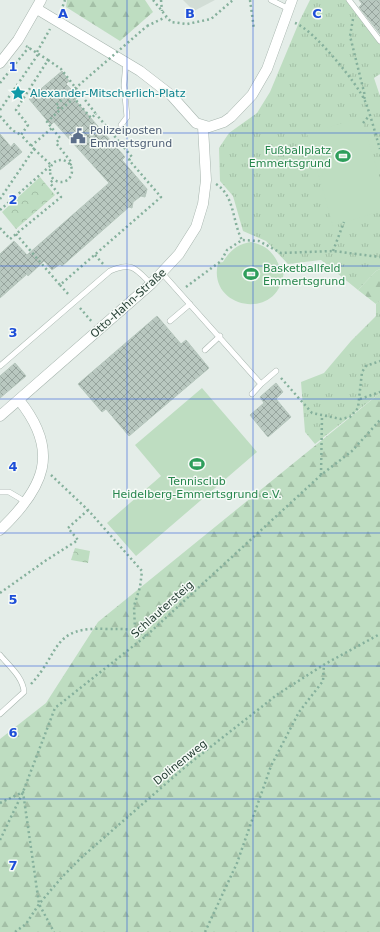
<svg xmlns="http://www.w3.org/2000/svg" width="380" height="932" font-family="'DejaVu Sans',sans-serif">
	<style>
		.built { fill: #d2ddd6 }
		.grass { fill: url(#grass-tufts) }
		.forest { fill: url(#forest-firs) }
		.park { fill: url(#park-crowns) }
		.garden { fill: #beddc1 }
		.building { fill: url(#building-cross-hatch); stroke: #b6c7bd }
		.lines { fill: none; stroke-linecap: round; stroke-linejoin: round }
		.service-casing { stroke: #a7b5ae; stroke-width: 6 }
		.minor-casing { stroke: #a7b5ae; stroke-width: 11 }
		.path { stroke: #85b09c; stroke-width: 2.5; stroke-dasharray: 2 3; stroke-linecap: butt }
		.service { stroke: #fff; stroke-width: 5 }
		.minor { stroke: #fff; stroke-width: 10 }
		.path-bridge { stroke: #85b09c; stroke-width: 2.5; stroke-dasharray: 2 3; stroke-linecap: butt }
		.grid { fill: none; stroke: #1d4ed8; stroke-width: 1; stroke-opacity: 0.55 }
		.labels { text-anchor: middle; stroke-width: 3; stroke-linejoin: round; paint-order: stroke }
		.culture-label { font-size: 11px; fill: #0d838f; stroke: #f5faf6; text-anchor: start }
		.service-label { font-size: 11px; fill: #4e5e75; stroke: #f5faf6; text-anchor: start }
		.leisure-label { font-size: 11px; fill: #27864d; stroke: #f5faf6; text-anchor: end }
		.street-label { font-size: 11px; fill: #243e33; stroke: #f5faf6 }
		.grid-label { font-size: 13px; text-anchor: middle; font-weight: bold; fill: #1d4ed8; stroke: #f5faf6; stroke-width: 3; stroke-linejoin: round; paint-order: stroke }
	</style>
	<defs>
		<pattern id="grass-tufts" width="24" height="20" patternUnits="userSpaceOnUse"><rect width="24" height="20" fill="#beddc1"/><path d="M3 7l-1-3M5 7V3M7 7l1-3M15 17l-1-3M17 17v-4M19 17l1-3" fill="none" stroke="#a3bfa6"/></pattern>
		<pattern id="forest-firs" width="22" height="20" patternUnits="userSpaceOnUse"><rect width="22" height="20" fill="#beddc1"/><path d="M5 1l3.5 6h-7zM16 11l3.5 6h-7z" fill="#a3bfa6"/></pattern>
		<pattern id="park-crowns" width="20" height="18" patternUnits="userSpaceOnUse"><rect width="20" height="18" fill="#beddc1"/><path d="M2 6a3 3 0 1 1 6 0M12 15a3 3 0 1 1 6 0" fill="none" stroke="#a3bfa6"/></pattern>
		<pattern id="building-cross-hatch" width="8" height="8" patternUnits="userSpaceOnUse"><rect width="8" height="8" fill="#b9c8c0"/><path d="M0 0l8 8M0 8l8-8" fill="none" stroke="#96a49d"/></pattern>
	</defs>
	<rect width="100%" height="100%" fill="#e4ede8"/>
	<path class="built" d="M183,0H215L194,11Z"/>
	<path class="grass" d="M310,0H349L380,42V74L374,78L380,96V269L376,271L358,290L321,260L288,264L266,241L243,231L233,196L220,181L219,148L229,133L257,113L270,92L300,20Z
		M380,301V393L315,444L305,432L301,382L324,373L351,341L376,316V304Z"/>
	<path class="forest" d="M67,0H145L153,12L120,41L66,7Z
		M380,269V301L376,304L358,290L376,271Z
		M380,393V932H0V739L46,703L98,622Z"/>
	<path class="park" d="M40,177L55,195L16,229L2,212Z
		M75,548L90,551L88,563L71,560Z"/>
	<path class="garden" d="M361,117L380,179V211L333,226L307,134Z
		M251,242C266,245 273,252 279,265L284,264C286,324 206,311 218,263L223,262C230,250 238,244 251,242Z
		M202,388L257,452L136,556L107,523L161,476L135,445Z"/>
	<path class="building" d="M359,0H380V34L359,7L362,4Z
		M62,71L69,81L66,84L71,89L70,90L77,98L75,100L125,157L122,160L147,189L145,197L141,196L133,202L132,208L129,207L62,266L60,264L52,270L44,261L28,276L27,274L0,298V254L14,241L27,255L109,183L54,122L51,125L29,99Z
		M0,134L11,147L14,143L22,152L0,170Z
		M157,316L181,344L186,340L209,368L129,436L106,409L102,412L78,384Z
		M15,363L26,376L0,398V376Z
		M276,383L283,392L276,399L291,417L268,437L250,415L264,403L260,397Z"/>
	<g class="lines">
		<g class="service-casing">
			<path id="service" d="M271,0L289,9
				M349,0L380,41
				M121,125L127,117L124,85L126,62
				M162,273L261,384L276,371
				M170,321L190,304
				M205,350L220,336
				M0,366L110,271C132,261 136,269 151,284
				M252,394L261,384
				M0,492H9L26,502
				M0,655C9,666 23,677 24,692L0,714"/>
		</g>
		<g class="minor-casing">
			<path id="minor" d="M37,9L140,71L171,95L196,123L209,127L224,122L231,117L252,95L267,69L292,0
				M0,63L18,40L41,0
				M0,416L151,284L179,254L196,227L203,204L206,180L203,127
				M0,530C44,488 61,452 19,400"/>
		</g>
		<path class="path" d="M153,0L171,22L187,24L211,19L233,0
			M161,0L162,11
			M250,0L254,29
			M61,11L65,0
			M353,19L350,36L365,96L364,99
			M295,23C314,30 357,83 365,101C371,116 375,133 380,149
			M147,26L166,17
			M37,52L50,29
			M48,60L61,69L96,114L91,118L74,98L60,110
			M0,83L29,47
			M0,110L39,53
			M0,116L12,130L21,135
			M363,123L369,116
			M31,146L52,128
			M34,149L51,165
			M50 171a11 11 0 1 1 22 0a11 11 0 1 1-22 0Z
			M70,165L72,163L56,143L60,138L47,122L60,110L56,105L71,92
			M216,184C235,196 232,221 242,240
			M0,199L34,149L21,135L28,125L16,110L48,60L26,46
			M0,210L50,166
			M0,228L10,239L61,197L50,183L53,180
			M16,234L60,285L161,197L129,160L132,157L96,114
			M333,251L344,222
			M95,255L104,265
			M60,285L69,295
			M186,287L221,261L227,250L242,240L259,241L281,253L333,251L380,257
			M80,308L93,323
			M281,378L312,413L341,419L350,417L358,408L362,372L366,366L380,361
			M360,399L380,392
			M51,475L88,510L142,571L140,587L134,606L135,630
			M321,475L322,417
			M0,593L45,561L78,540L68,528L88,510
			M31,684C61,652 51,626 107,629C122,629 132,628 146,636
			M0,803L23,792L39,904L54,932
			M0,840L23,792L55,708L146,636L321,475L352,451L380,420
			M15,932L26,924L39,904L63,876L83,856L185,767L278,694L325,664L380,634
			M205,932L237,863L271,766L299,712L323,681L324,664"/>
		<use href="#service" class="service"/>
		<use href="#minor" class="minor"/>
		<path class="path-bridge" d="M71,92L147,26"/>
	</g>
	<path class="grid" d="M127,0V932M253,0V932M0,133H380M0,266H380M0,399H380M0,533H380M0,666H380M0,799H380"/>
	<defs>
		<g id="sight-bare" transform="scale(1.2)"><path d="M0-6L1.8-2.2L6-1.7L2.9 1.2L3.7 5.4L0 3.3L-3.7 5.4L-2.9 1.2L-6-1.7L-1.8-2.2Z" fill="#0f9aa8" stroke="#f5faf6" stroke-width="2.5" paint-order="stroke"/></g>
		<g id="civic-bare" transform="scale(1.2)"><path d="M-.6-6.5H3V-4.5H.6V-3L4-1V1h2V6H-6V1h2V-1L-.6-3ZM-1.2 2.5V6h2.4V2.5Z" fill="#5c6f8a" stroke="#f5faf6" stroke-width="2.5" paint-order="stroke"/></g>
		<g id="stadium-bare" transform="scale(1.2)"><path d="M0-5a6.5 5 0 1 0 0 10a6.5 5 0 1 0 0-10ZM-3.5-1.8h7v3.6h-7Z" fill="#2e9e5b" stroke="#f5faf6" stroke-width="2.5" paint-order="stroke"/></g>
	</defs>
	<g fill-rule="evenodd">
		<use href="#sight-bare" x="18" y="93"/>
		<use href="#civic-bare" x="78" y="136"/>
		<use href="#stadium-bare" x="343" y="156"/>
		<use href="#stadium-bare" x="251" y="274"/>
		<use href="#stadium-bare" x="197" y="464"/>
	</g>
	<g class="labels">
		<g class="culture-label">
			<text x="30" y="97">Alexander-Mitscherlich-Platz</text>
		</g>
		<g class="service-label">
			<text x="90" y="134">Polizeiposten<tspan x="90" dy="13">Emmertsgrund</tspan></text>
		</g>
		<g class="leisure-label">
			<text x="331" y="154">Fußballplatz<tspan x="331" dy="13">Emmertsgrund</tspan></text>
			<text x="263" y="272" text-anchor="start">Basketballfeld<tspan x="263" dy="13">Emmertsgrund</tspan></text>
			<text x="197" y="485" text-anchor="middle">Tennisclub<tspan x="197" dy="13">Heidelberg-Emmertsgrund e.V.</tspan></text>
		</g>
		<g class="street-label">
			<text transform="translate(128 303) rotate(-42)" y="4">Otto-Hahn-Straße</text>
			<text transform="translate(162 609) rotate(-42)" y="4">Schlautersteig</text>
			<text transform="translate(180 762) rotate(-39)" y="4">Dolinenweg</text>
		</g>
	</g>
	<g class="grid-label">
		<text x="63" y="18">A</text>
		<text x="190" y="18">B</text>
		<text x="317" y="18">C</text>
		<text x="13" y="71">1</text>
		<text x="13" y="204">2</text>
		<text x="13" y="337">3</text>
		<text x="13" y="471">4</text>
		<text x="13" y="604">5</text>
		<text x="13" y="737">6</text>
		<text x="13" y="870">7</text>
	</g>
</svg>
